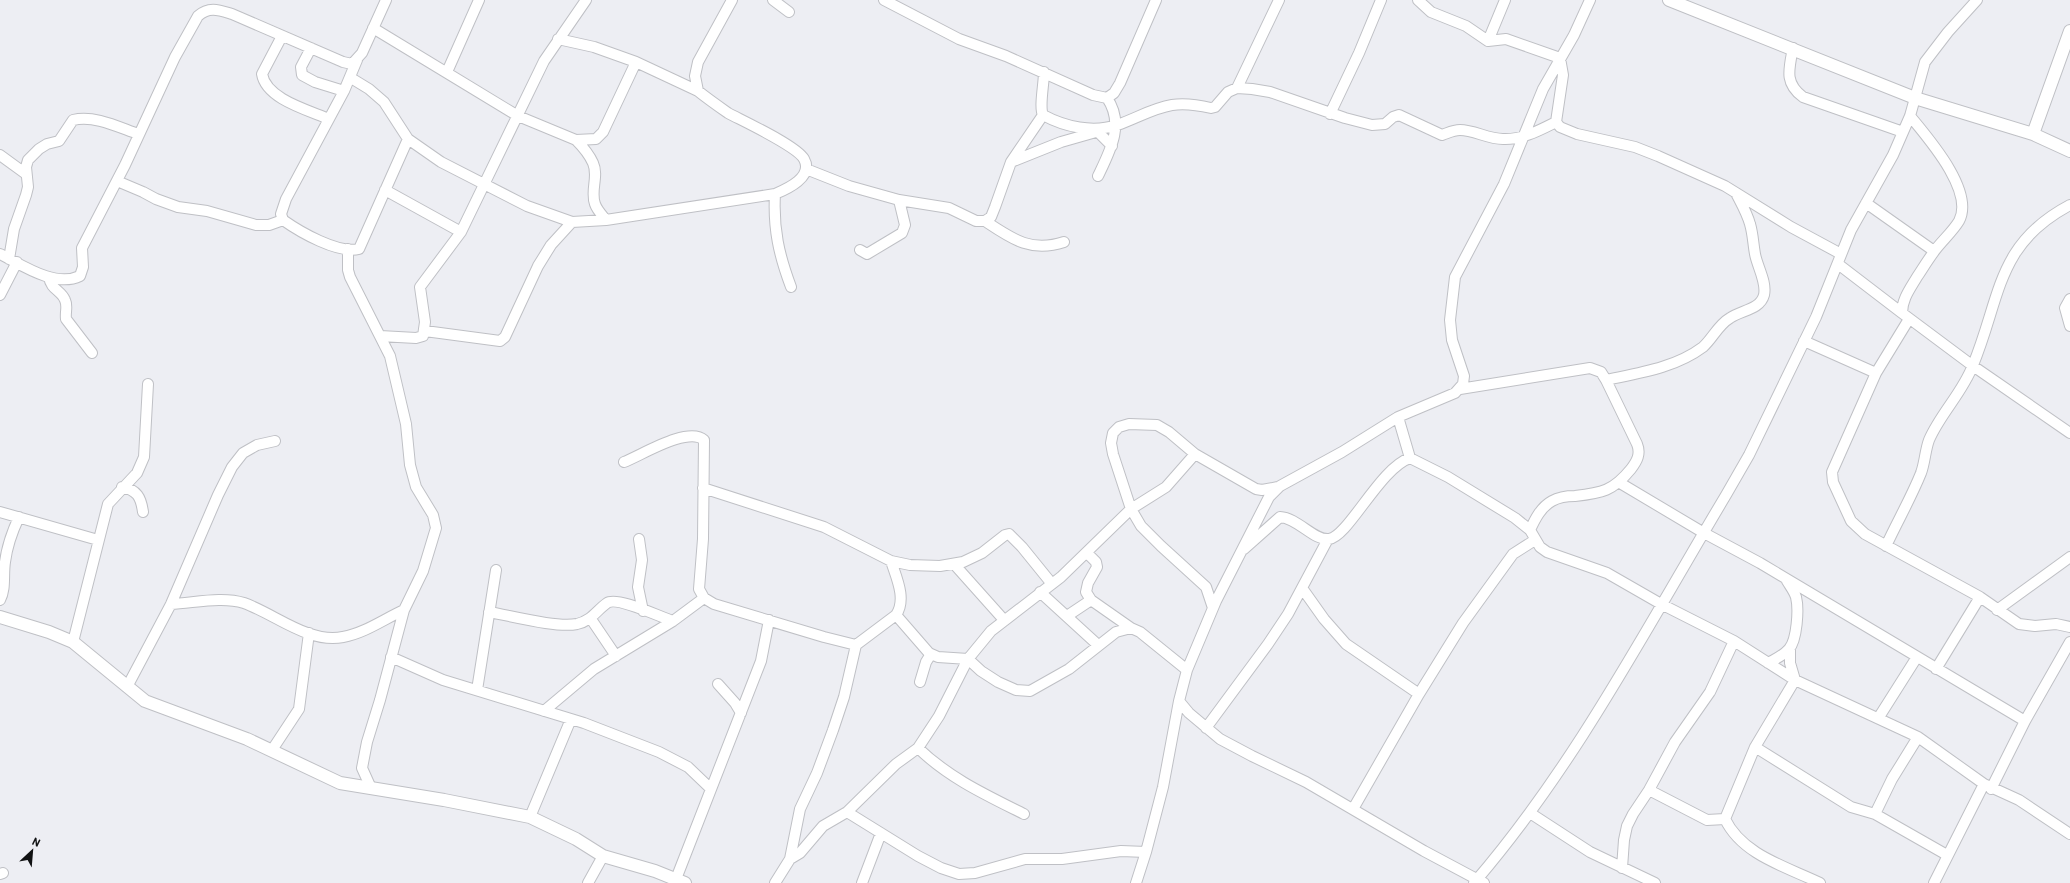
<svg xmlns="http://www.w3.org/2000/svg" width="2070" height="883" font-family="Barlow,sans-serif">
	<style>
		.lines { fill: none; stroke-linecap: round; stroke-linejoin: round }
		.minor-casing { stroke: #bfc0c5; stroke-width: 12 }
		.tertiary-casing { stroke: #bfc0c5; stroke-width: 14 }
		.minor { stroke: #fff; stroke-width: 10 }
		.tertiary { stroke: #fff; stroke-width: 12 }
	</style>
	<rect width="100%" height="100%" fill="#edeef3"/>
	<g class="lines">
		<g class="minor-casing">
			<path id="minor" d="M773,0L789,12
				M884,0L959,39L1006,56L1093,95L1107,98L1114,93L1120,83L1156,0
				M1418,0L1431,12L1466,26L1488,41L1506,39L1560,58L1563,75L1556,122L1560,127L1577,134L1635,147L1658,156L1725,186L1791,227L1841,254
				M373,28L518,116L576,140L596,139L603,132L636,62
				M282,36L262,74C266,99 308,110 329,119
				M558,39L594,47L636,62L698,91
				M1488,41L1505,0
				M311,48L301,67L302,75L315,82L344,91
				M1793,48C1789,69 1784,83 1803,97L1903,132
				M357,60L344,91L286,199L281,214L283,220C300,232 338,254 359,249L408,139
				M447,72L479,0
				M1044,72C1044,84 1039,107 1043,115C1065,127 1093,133 1117,125C1135,119 1153,108 1172,105C1185,103 1198,105 1211,108L1215,107L1228,92L1237,88L1252,89L1270,92L1345,118L1372,125L1385,124L1393,117L1399,115L1442,135C1448,133 1453,130 1460,130C1474,130 1488,139 1503,139C1522,140 1540,130 1556,122
				M351,78L369,89L384,102L408,139L441,162L527,206L572,222L606,220L775,194C787,189 814,177 804,159C797,146 743,121 728,113C718,106 708,99 698,91L695,76L698,62L732,0
				M1237,88L1279,0
				M1330,114L1359,53L1381,0
				M1910,116C1928,138 1975,191 1959,221C1953,231 1943,240 1936,249C1929,258 1923,268 1917,277C1910,289 1902,299 1902,313L1973,366L2070,433
				M1095,129L1112,146
				M576,140C583,147 589,154 593,163C599,176 590,191 595,204C597,210 602,215 606,220
				M0,155L26,174
				M1011,162L1061,142L1096,132
				M806,169L849,186L899,200L949,208L976,221H985L991,217L995,207L1011,162L1043,115
				M1098,176C1110,151 1125,124 1107,98
				M117,181L143,192L156,199L178,207L207,211L256,225H269L283,220
				M385,190L461,232
				M775,194C773,229 779,255 791,287
				M1866,203L1934,251
				M985,221C1012,239 1031,253 1064,242
				M348,249V270L350,277L390,356L406,424L410,465L416,487L433,515L436,528L423,571L404,610L380,700L367,742L362,768L371,788
				M860,250L867,254L902,233L905,225L899,200
				M0,254C22,265 55,288 80,276L83,267L82,248L125,165L175,57L198,16C209,6 219,10 232,14L343,62L352,64L362,53L386,0
				M9,259L14,229L26,195L28,187L26,167L28,160L39,149L47,144L59,141L73,120C95,115 118,127 138,134
				M1838,264L1902,313
				M49,277C51,290 61,290 65,300C68,306 65,312 66,319L92,353
				M0,295L17,262
				M2070,299L2065,308L2070,326
				M1909,319L1876,373L1832,472L1833,482L1851,521L1865,534L1980,597L2019,624L2035,626L2056,624L2070,627
				M425,331L500,341L505,337L538,266L551,245L572,222
				M380,336L416,338L423,336L425,322L420,287L461,232L544,61L586,0
				M1804,341L1876,373
				M1606,380C1639,373 1675,368 1703,347C1713,338 1718,325 1730,318C1741,310 1760,310 1764,295C1767,282 1757,266 1755,254C1753,243 1753,234 1750,224C1747,213 1741,203 1736,193
				M1460,389L1590,368L1601,372L1606,380L1637,444C1641,454 1637,461 1631,469C1613,491 1602,493 1575,496C1567,496 1559,497 1552,501C1541,507 1535,519 1530,530
				M1398,417L1410,458
				M624,462C642,455 688,426 704,440L703,539L699,589L704,598L714,604L824,637L856,645L896,615C907,599 896,577 891,561
				M1620,483L1704,533L1760,563L2025,721
				M122,487C137,490 141,497 143,512
				M703,488L824,527L891,561L910,565L940,566L963,562L982,553L1005,535L1009,534L1022,547L1052,584
				M0,512L98,540
				M639,539L642,560L638,587L643,611
				M1886,546C1897,522 1911,498 1921,473C1925,462 1925,451 1929,440C1940,414 1963,392 1973,365C2001,297 1996,244 2070,205
				M1244,549L1280,517C1298,518 1314,541 1329,539C1348,537 1380,468 1410,458L1448,477L1515,518L1530,530L1540,547L1547,552L1607,573L1661,604L1734,641L1795,680L1918,737L1984,784L2019,800L2070,834
				M1087,553L1096,562L1097,567L1088,583L1086,592L1091,600L1131,628
				M954,564L1004,620
				M1302,588L1324,619L1346,644L1419,694
				M1040,592L1098,645
				M0,600C6,589 3,574 5,562C7,546 12,532 19,517
				M171,604C194,603 222,596 244,603C275,614 309,644 343,637C365,633 384,619 404,610
				M1213,608L1206,587L1161,546L1141,526L1131,509L1113,454L1111,443L1113,433L1119,427L1129,424L1157,425L1169,432L1195,454L1256,489L1262,490L1278,487
				M1997,610L2070,557
				M489,612C512,616 556,628 577,624C591,621 596,611 607,603C617,596 660,617 673,621
				M896,615L929,653L938,657L968,659L981,671L998,682L1016,690L1030,691L1069,669L1116,632L1131,628L1140,632L1187,670
				M1067,616L1091,600
				M591,619L616,656
				M73,642L108,504L137,473L144,457L148,384
				M1790,648V663L1795,680L1755,747L1725,819C1742,855 1787,867 1820,883
				M391,657L443,680L584,723L659,752L688,767L711,789
				M1768,663C1775,659 1783,656 1789,649C1797,640 1799,609 1796,597C1794,591 1790,586 1787,581
				M1936,669L1980,597
				M920,682L926,662L931,654
				M718,684L735,703L741,713
				M127,687L171,604L218,495L232,467L243,453L257,445L275,441
				M477,690L496,570
				M1179,701L1189,713L1220,739L1252,756L1306,782L1424,851L1484,883
				M544,711L594,669L673,621L704,598
				M1879,717L1917,657
				M1206,728L1268,644L1288,614L1328,539
				M1755,747L1851,807L1875,814L1947,855
				M918,748C949,778 986,795 1024,814
				M272,750L299,709L309,633
				M1991,789L2025,721L2070,642
				M1649,790L1707,820L1725,819
				M1353,809L1419,694L1463,623L1513,554L1535,540
				M847,812L918,856L941,868L959,874L975,873L1025,859H1062L1121,851L1146,852
				M1530,813L1590,852L1655,883
				M1875,814L1892,779L1918,737
				M530,817L571,719
				M790,859L800,853L823,826L847,812L896,764L918,748L939,716L968,659L991,631L1061,577L1131,509L1166,487L1195,454
				M1622,868L1624,840L1627,826L1633,814L1649,790L1675,742L1710,692L1734,641
				M0,874L3,873
				M676,879L761,661L769,620
				M588,883L603,856
				M775,883L790,859L800,809L817,773L833,730L844,697L856,645
				M862,883L881,833
				M1136,883L1146,852L1163,787L1179,701L1187,670L1216,601L1269,497L1280,486L1342,452L1398,417L1455,393L1463,384L1464,376L1452,340L1450,320L1455,277L1504,184L1543,89L1574,35L1590,0
				M1474,883C1575,766 1647,627 1726,495L1749,455L1816,317L1851,230L1893,155L1910,116L1925,62L1948,32L1977,0
				M1934,883L1984,784"/>
		</g>
		<g class="tertiary-casing">
			<path id="tertiary" d="M1669,0L1915,98L2033,134L2070,151
				M2033,134L2070,31
				M0,617L49,632L73,642L145,701L247,739L340,783L444,800L530,817L576,839L603,856L655,871L685,883"/>
		</g>
		<use href="#minor" class="minor"/>
		<use href="#tertiary" class="tertiary"/>
	</g>
	<g transform="translate(32 851) rotate(26)" stroke="#edeef3" stroke-width="3" paint-order="stroke">
	<path d="M0-3L7 15L0 10L-7 15Z" fill="#101112"/>
	<text y="-6" font-size="11" font-weight="bold" text-anchor="middle" fill="#101112">N</text>
	</g>
</svg>
